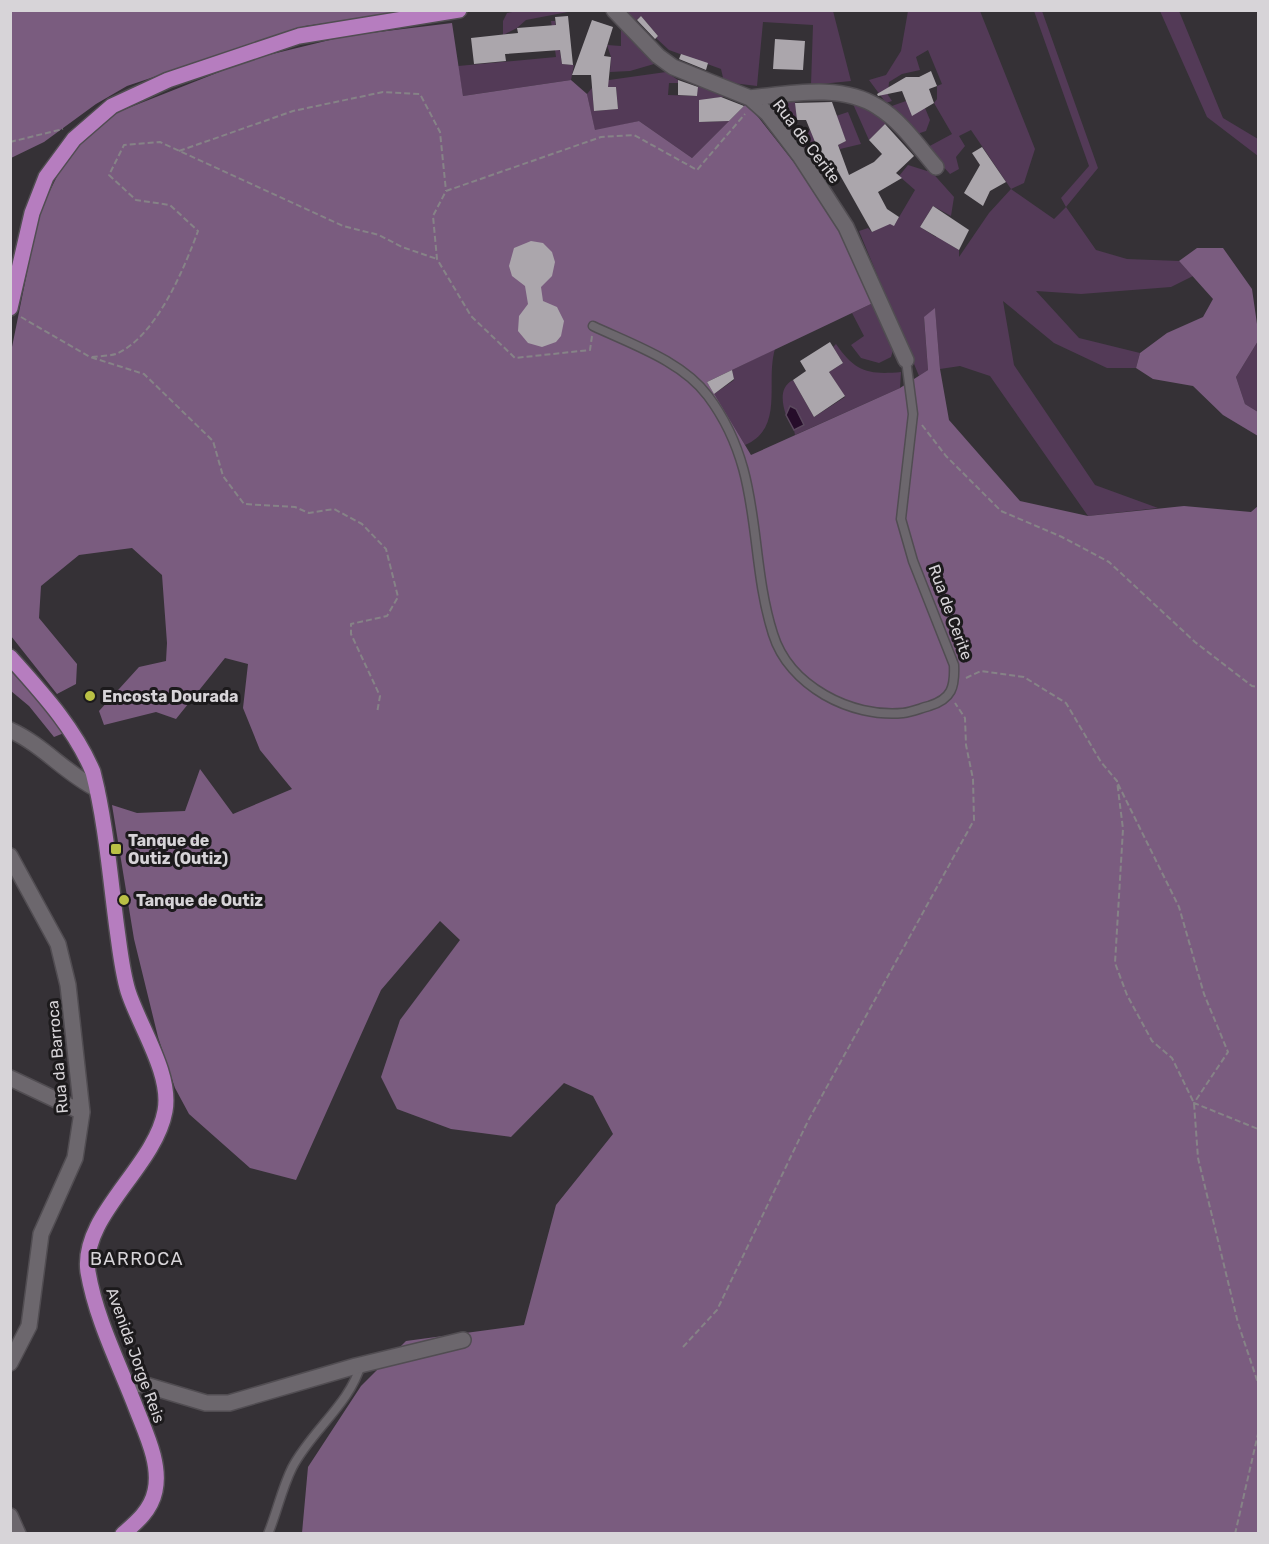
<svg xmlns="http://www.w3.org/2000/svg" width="1269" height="1544" font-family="Rubik,sans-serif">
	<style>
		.green { fill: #533a57 }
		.forest { fill: #7a5c7f }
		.water { fill: #260d2a; stroke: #5b495e; stroke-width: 1.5 }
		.building { fill: #aba6ac }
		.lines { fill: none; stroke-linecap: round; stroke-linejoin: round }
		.lane-casing { stroke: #514d52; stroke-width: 11 }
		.street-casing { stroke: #514d52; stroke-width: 18 }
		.primary-casing { stroke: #514d52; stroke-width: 18 }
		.path { stroke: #868387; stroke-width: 2; stroke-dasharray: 6 3; stroke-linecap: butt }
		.lane { stroke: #6c676d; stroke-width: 8 }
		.street { stroke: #6c676d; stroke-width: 15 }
		.primary { stroke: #b67dbf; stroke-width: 15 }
		.poi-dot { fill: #bac045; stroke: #1c1a1c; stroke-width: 2 }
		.labels { text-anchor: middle; stroke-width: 6; stroke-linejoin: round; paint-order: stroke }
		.street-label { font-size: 16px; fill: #d7d4d8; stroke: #1c1a1c }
		.poi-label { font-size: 16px; font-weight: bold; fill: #d7d4d8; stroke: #1c1a1c; text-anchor: start }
		.neighbourhood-label { font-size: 18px; letter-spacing: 1.5px; fill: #d7d4d8; stroke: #1c1a1c }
	</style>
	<rect width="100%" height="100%" fill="#353136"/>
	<path class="green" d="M525,10L573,11L526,20L517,28L503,35V21L507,13Z
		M621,11H833L851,81L811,85L813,25L763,22L757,86L724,82L721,69L669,50L656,38L658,36L641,16L633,23Z
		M908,11H980L1035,149L1024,183L1011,189L1054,219L1066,207L1061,198L1089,166L1034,11H1042L1098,168L1066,207L1096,250L1127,259L1179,261L1193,276L1171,287L1081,294L1036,291L1079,338L1140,353L1136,368H1107L1054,343L1003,301L1014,365L1095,485L1158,508L1088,516L990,376L960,366L940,369L935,309L924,318L928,370L919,376L859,231L868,228L872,232L882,227L879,220L895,224L915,190L899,176L908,165L927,171L929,169L954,197L951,216L933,206L920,227L936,237L941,230L949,244L959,250V257L989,213L1011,189L971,130L959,136L965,146L956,157L959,169L950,174L926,148L952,134L934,103L937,99V86L942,84L928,50L916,57L920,70L902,74L889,82L888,95L892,101L886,103L869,80L886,75L901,51Z
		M1160,11H1179L1223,118L1258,139V156L1207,117Z
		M551,21H555L562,64L574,65L571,80L463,96L458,66L556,57Z
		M621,25L655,60L654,64L630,71L610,72L611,57L607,45L621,46Z
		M666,72L678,80V83H669L668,95L697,96L698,81L733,96L706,99L700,122L729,121L692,158L639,121L595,131L587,94L592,88L594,111L618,109L616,87L600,88L602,81Z
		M795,100L797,120L784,126L766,101Z
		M906,101L925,108L930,120L926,131L914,135L889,107Z
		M853,104L882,116L887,122L869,140Z
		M848,112L861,144L840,149L838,145L846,141L836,116Z
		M810,130L820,151L809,160L792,136Z
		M873,303L893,350L891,357L879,363L861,358L851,345L864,336L852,313Z
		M1258,341V412L1245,404L1236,377Z
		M836,344C855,372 869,375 901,372L900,388L795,435L794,430L804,424L786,415C782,403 779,387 793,380L814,417L845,397L829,372L843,363L833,347Z
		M775,349C765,382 785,428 745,445L714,394L734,380L732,370Z"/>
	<path class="forest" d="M11,11H411L305,26L127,86L96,104L44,142L11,158Z
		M452,23L463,96L571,80L587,94L595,130L639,121L692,158L747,103L803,174L839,231L873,303L707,382L751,455L900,388L928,370L924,317L935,308L940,369L949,420L1020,501L1088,516L1184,506L1251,512L1258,506V1533H302L308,1467L361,1386L406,1341L524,1325L556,1205L613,1134L593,1096L564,1083L511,1137L451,1129L397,1109L381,1077L400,1020L460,940L440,921L381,990L296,1180L250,1168L189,1114L175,1088L158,1037L134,939L112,805L137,813L185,811L200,769L233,814L292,789L260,750L243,708L248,664L225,658L176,719L156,712L104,725L99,711L139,667L166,661L167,643L162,575L132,548L79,555L41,586L39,618L77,664L76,684L57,694L11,636V352L39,213L65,160L108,116L252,59L346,36Z
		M1197,248H1223L1252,289L1258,331V341L1236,377L1245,404L1258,412V436L1223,415L1193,386L1153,379L1136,368L1140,353L1167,333L1203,317L1213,299L1179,261Z
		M10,670L51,715L64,733L54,737L29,706L11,691Z"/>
	<path class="water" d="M790,406L796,409L804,425L794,430L786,415Z"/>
	<path class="building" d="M568,16L573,65L562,64L560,50L505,54L506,61L474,64L471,38L518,33L517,28L556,25L555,17Z
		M641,16L658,36L655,39L637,20Z
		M592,20L613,27L604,56L611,57L608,87H616L618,109L594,111L591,75H572Z
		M775,39L805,41L803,70L773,69Z
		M681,54L708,63L706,70L679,59Z
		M931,71L937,86L929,89L934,103L912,116L902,91L878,96L877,94L906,77H919Z
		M678,80L698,87L697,96L678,95Z
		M721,97L744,106L729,121L699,122V100Z
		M832,102L846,141L838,145L849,175L874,162L882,154L869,140L885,124L914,156L896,173L902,178L878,192L887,209L899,217L894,226L890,224L872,232L836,168L827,171L806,120H797L795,103Z
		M982,147L1006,182L990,191L983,206L964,193L980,165L972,153Z
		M933,206L969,230L959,250L920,227Z
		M531,241L543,243L552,252L555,262L552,276L541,287L543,301L557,307L564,321L561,336L556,342L542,347L528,343L518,331L519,316L528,304L525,286L512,276L509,266L514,248Z
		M830,342L843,363L829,372L845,396L814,417L793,380L806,371L800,361Z
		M732,370L734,379L714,394L707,382Z"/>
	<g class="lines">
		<g class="lane-casing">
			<path id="lane" d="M593,326C631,344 682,361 708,396C765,472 747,552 773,634C789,686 851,718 903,713C912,712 921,708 929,706C952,699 955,687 954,665L913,561L901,519L913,414L906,360
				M268,1534C277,1512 282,1488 292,1468C311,1431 350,1404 361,1364"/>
		</g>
		<g class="street-casing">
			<path id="street" d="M614,10L658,56L673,67L750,98L768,114L800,156L846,227L906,360
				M750,98C790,94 841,83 878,107C901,121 918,146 936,167
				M10,730C43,745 65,773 97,789
				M10,856L58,944L68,985L82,1112L75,1158L41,1234L29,1326L10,1363
				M10,1078L82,1112
				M128,1386L142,1384L206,1403H229L356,1366L463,1340
				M10,1516L18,1534"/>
		</g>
		<g class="primary-casing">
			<path id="primary" d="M10,308L32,213L46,177L74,139L112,106L168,80L299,36L459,10
				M10,657C42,693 74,727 93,772C106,823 110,877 117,929C120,950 122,971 128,991C139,1026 172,1074 165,1111C155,1167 80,1216 88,1272C96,1319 119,1364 136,1408C146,1434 161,1464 155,1491C151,1510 137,1522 123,1534"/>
		</g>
		<path class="path" d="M10,142L63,129
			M179,151L293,111L383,92L420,94L440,132L446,191
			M21,317L90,357L144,374L213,441L223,476L244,504L295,507L309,513L334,509L362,524L386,549L398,597L387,616L351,624V634L380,696L377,713
			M592,336L590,350L515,358L471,316L437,259L433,216L446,191L601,137L634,135L697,170L745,114
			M92,357C99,356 109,356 116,354C156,337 184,269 198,231L170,205L136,200L109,175L124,145L160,142L343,226L379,235L402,247L437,259
			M922,425L946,456L1001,511L1062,537L1109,562L1195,642L1252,686L1258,687
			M966,678L981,671L1024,677L1066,703L1101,762L1117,781L1123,829L1115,963L1127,995L1152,1041L1172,1058L1194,1103L1198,1158L1238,1323L1258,1383
			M1118,784L1179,907L1204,994L1228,1052L1194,1103L1258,1129
			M683,1347L717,1310L808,1121L974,820L973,779L966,745L965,718L955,703
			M1235,1534L1258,1434"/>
		<use href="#lane" class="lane"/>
		<use href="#street" class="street"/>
		<use href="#primary" class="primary"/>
	</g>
	<g class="poi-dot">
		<circle cx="90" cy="696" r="6"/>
		<rect x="110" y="843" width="12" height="12" rx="3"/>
		<circle cx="124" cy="900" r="6"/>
	</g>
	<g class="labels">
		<g class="street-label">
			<text transform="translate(807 141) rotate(53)" y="6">Rua de Cerite</text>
			<text transform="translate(951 612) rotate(70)" y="6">Rua de Cerite</text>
			<text transform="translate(57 1057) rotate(-95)" y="6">Rua da Barroca</text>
			<text transform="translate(136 1355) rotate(70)" y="6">Avenida Jorge Reis</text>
		</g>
		<g class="poi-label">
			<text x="102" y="702">Encosta Dourada</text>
			<text x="128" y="846">Tanque de<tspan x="128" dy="18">Outiz (Outiz)</tspan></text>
			<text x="136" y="906">Tanque de Outiz</text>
		</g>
		<g class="neighbourhood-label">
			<text x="137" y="1265">BARROCA</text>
		</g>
	</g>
	<rect width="1269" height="1544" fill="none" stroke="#d7d4d8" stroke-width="24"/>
</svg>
